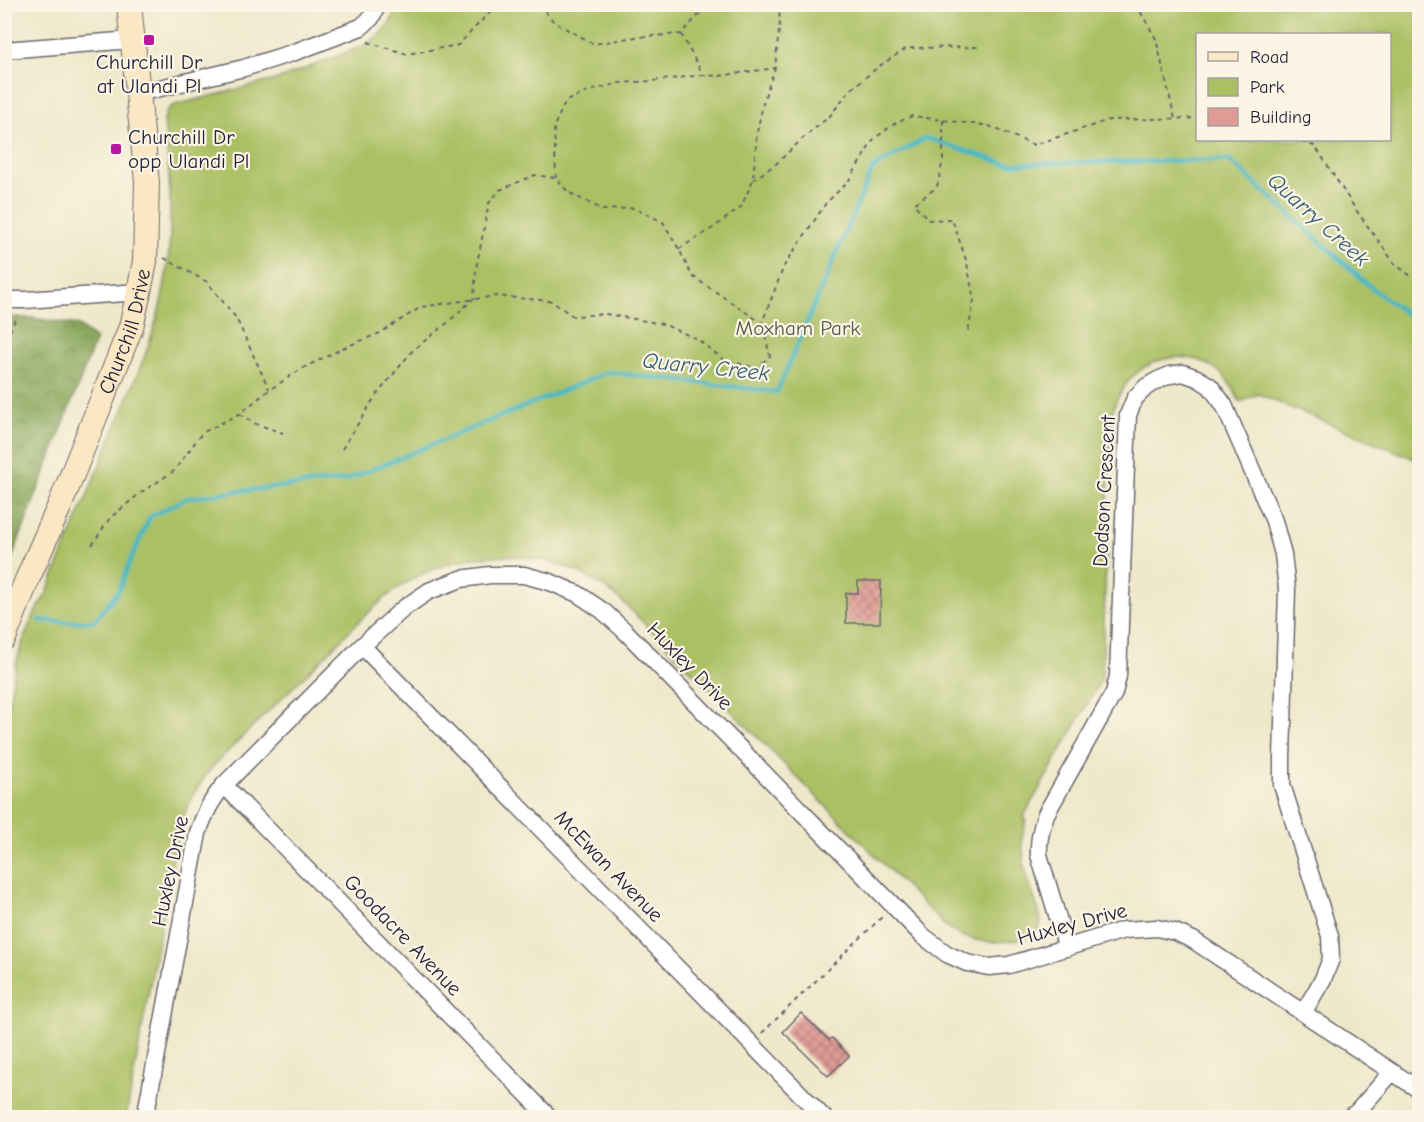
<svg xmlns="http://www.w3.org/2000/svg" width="1424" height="1122" font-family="'Comic Neue',sans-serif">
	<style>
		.forest { fill: url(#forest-crowns); stroke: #55644a; stroke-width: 1.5 }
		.green { fill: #abc064; stroke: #667150; stroke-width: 1.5; fill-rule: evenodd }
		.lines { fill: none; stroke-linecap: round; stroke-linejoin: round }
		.stream { stroke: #48b7c2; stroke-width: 4.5 }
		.building { fill: url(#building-cross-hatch) }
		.street-casing { stroke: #6a676d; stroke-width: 19 }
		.secondary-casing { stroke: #6a676d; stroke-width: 26 }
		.path { stroke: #6a676d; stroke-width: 2; stroke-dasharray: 4.5 4.5; stroke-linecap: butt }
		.street { stroke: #fff; stroke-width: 16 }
		.secondary { stroke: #fbe7c3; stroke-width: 24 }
		.poi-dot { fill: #b5179e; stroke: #fcf5e5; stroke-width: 2 }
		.labels { text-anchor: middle; stroke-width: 4.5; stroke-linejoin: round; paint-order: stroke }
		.poi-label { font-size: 21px; fill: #22223b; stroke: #fcf5e5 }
		.park-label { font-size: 21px; fill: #525949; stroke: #fcf5e5 }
		.street-label { font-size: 21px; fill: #22223b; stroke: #fcf5e5 }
		.water-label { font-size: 22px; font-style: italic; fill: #315e71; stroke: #fcf5e5 }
	</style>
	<defs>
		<pattern id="forest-crowns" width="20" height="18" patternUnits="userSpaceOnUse" patternTransform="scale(1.5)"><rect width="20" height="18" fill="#88a65a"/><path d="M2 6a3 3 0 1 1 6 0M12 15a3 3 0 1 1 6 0" fill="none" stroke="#6f874c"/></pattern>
		<pattern id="building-cross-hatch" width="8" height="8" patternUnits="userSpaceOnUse" patternTransform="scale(1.5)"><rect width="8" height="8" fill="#e09b95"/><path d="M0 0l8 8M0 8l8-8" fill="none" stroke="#b57e7b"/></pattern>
	</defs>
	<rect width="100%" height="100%" fill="#fcf5e5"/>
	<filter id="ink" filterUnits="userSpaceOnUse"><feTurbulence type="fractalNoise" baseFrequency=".0167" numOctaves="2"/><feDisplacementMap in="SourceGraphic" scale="12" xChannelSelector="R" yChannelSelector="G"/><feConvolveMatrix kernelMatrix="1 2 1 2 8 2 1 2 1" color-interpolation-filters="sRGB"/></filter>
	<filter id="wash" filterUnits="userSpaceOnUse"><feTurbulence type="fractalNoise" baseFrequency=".008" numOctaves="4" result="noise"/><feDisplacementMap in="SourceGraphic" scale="24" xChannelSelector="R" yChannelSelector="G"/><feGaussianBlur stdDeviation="1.35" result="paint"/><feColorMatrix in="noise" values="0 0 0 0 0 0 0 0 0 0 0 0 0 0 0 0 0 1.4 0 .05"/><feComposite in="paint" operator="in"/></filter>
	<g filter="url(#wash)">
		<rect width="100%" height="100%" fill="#efe8cb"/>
		<path class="forest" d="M5,317L32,318L77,325L96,339L5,576Z"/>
		<path class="green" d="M397,5H1419V461L1258,394L1240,402C1235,392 1230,382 1222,374C1179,337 1120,365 1111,419L1102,678L1024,816L1026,820L1022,838L1024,866L1041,919C1041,923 1040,928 1037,931C1023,944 985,944 969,938C959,936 952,931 944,925L625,604C618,598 611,592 604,587C540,543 452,546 390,594C365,613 343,638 321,660C286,694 251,728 217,762C196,785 183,811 176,841L126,1117L6,1118L4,1088V736C10,689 18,634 46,595C69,538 93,482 116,426C134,383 154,339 163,293C175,234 170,179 164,121C166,112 167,108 175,105L279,79L363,46L380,35L384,30L391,21ZM1198,34H1390V140H1198Z"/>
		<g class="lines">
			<path class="stream" d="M39,620L64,622L94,621L119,590L130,561L150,517L187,498L231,492L346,480L608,372L777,392L873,168L926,138L1007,164L1229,160L1374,290L1420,324"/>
		</g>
		<g id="blocks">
			<path class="building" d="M858,581H881L880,623H846V593H858Z
				M801,1013L829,1040L832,1038L849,1056L828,1076L783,1032Z"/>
		</g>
	</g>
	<g filter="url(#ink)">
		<use href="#blocks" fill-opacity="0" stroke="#6a676d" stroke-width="1.5"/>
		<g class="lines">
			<g class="street-casing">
				<path id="street" d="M4,50L132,40
					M139,93L244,68L295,52L361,27L371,18L378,4
					M4,300H25L139,292
					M362,646L824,1118
					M224,785L550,1118
					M1067,948L1039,855C1038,840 1041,828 1046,814L1114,693L1118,676L1128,415L1135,398L1146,387L1158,380L1170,375L1183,373L1197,378L1210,386L1224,405L1274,521L1283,554L1287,589L1282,758V785L1330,936L1331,959L1323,979L1303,1013
					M145,1118L198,833C205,813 210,802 224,785L362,646L404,608L429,591L461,579L490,575H524L550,582L578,594L603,611L626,632L923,936L947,954L967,963L989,967L1009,965L1124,930L1157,928L1175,932L1193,940L1415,1087L1420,1088
					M1349,1118L1357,1112L1392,1072"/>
			</g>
			<g class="secondary-casing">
				<g id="secondary">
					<path id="s1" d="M4,638L27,580L60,505L118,360L131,327L139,292L145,261L147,182L129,4"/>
				</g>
			</g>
			<path class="path" d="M539,4L554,22L594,44L636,37L681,34L709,4
				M1136,4L1156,39L1175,119
				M681,34L703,75L719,76L775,68
				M368,42L407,54L458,45L490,12L511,4
				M943,120V160L937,187L914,204L929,220L952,219L967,263L974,300L968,332
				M1293,140L1315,146L1356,210L1395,264L1420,283
				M556,178L554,126L566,101L590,91L619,83L653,81L703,75
				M753,180L776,164L802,139L830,116L849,91L878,67L907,48L979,47
				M679,249L713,228L741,207L753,180L757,132L764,99L775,68L780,21L778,4
				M164,258L207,282L236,318L269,389
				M4,339L10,331L17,315
				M239,414L256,424L283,433
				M342,449L375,397L413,350L446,324L474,298L476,269L489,203L500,190L535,175L556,178L568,192L603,210L634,208L663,222L679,249L692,276L762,323L784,266L826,203L848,182L874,139L894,124L912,116L989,126L1034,145L1109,120L1198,118
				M92,545L110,518L139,494L174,471L202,433L239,414L269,390L303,368L343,348L380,333L421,307L496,296L551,301L573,316L606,314L663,324L697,339L724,360L757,368L770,356L762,323
				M762,1033L883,916"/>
			<use href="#street" class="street"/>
			<use href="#secondary" class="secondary"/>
		</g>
	</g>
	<g class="poi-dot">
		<rect x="143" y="34" width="12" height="12" rx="3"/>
		<rect x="110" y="143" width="12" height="12" rx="3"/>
	</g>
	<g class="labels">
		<g class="poi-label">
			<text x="149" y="69">Churchill Dr<tspan x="149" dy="24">at Ulandi Pl</tspan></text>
			<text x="128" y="144" text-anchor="start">Churchill Dr<tspan x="128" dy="24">opp Ulandi Pl</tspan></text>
		</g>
		<g class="park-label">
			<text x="798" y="335">Moxham Park</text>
		</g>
		<g class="street-label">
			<text dy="7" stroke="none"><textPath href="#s1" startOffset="330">Churchill Drive</textPath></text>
			<text transform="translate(1104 491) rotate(-87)" y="7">Dodson Crescent</text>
			<text transform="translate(690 666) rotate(46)" y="7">Huxley Drive</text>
			<text transform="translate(609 866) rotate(46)" y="7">McEwan Avenue</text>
			<text transform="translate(170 871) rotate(-78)" y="7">Huxley Drive</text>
			<text transform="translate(1072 924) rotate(-15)" y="7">Huxley Drive</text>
			<text transform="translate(403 935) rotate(46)" y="7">Goodacre Avenue</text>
		</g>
		<g class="water-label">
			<text transform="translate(1319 219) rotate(42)" y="8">Quarry Creek</text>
			<text transform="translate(706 366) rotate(6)" y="8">Quarry Creek</text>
		</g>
	</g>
	<rect width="1424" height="1122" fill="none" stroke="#fcf5e5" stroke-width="24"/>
	<rect x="1196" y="33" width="195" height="108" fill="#fcf5e5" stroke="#a5a1a1" stroke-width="1.5"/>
	<rect x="1208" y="52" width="30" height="9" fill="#fbe7c3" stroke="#a5a1a1" stroke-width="1.5"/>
	<text x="1250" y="63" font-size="18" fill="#22223b">Road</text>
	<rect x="1208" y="78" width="30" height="18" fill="#abc064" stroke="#a5a1a1" stroke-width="1.5"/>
	<text x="1250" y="93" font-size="18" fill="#22223b">Park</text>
	<rect x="1208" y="108" width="30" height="18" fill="#e09b95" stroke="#a5a1a1" stroke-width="1.5"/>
	<text x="1250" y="123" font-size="18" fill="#22223b">Building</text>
</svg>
